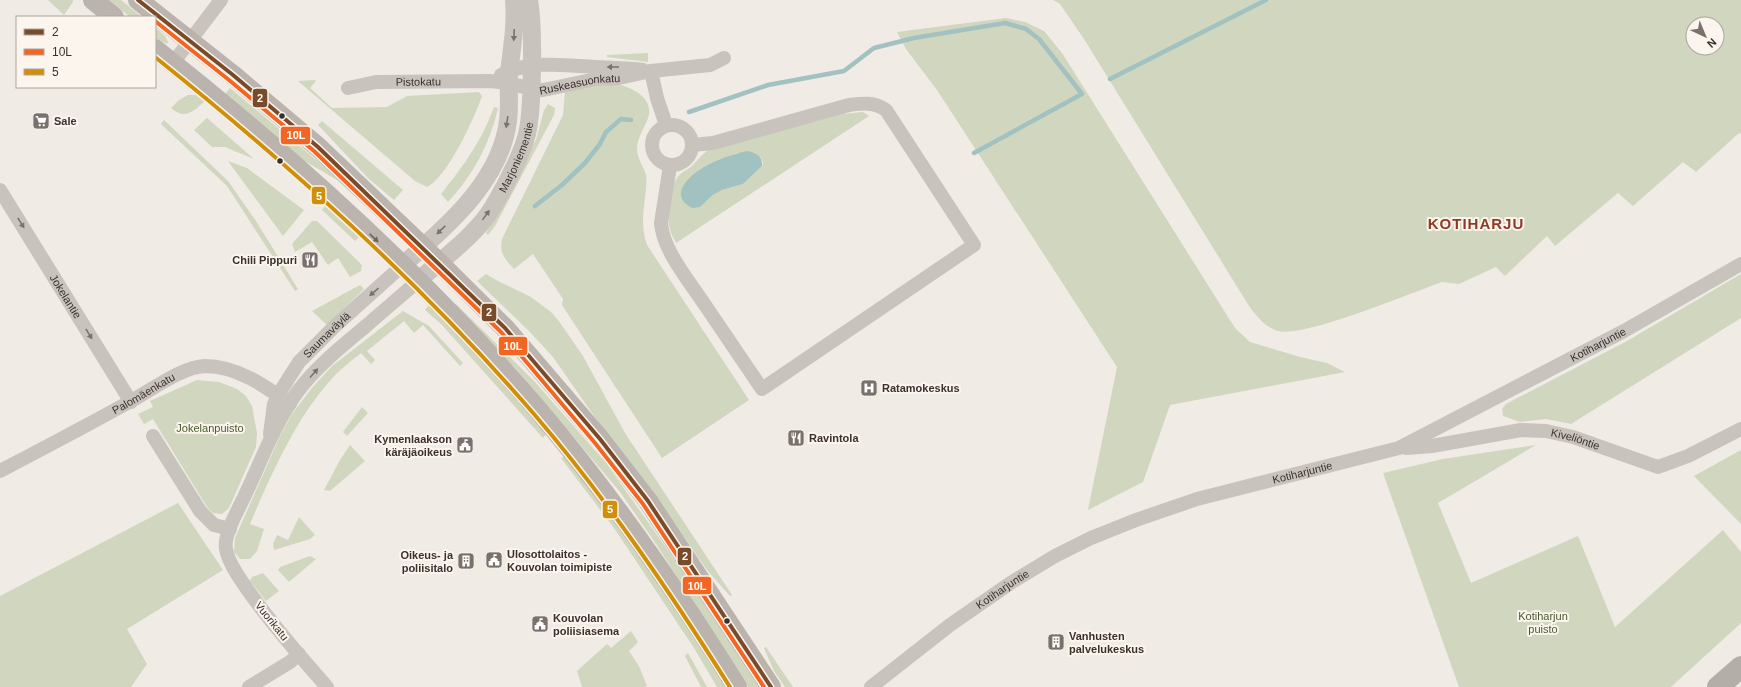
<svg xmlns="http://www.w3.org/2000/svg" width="1741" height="687" font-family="Helvetica,sans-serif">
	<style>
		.green { fill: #d1d6bf; fill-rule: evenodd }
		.water { fill: #a1c2c1 }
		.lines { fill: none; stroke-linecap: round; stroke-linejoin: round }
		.stream { stroke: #a1c2c1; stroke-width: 4.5 }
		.minor { stroke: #c9c3be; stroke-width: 14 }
		.tertiary { stroke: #c9c3be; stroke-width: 18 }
		.secondary { stroke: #bab3ae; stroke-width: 20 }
		.trunk { stroke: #b4aea8; stroke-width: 22 }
		.bus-1-casing { stroke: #fbf5ee; stroke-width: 7 }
		.bus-2-casing { stroke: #fbf5ee; stroke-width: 7 }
		.bus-3-casing { stroke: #fbf5ee; stroke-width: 7 }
		.bus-1 { stroke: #7a4b2a; stroke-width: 4 }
		.bus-2 { stroke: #f26522; stroke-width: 4 }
		.bus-3 { stroke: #d18e09; stroke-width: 4 }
		.oneway { fill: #7b726d }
		.oneway2 { fill: #6e645f }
		.bus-dot { fill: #3b302b; stroke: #fbf5ee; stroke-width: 1.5 }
		.labels { text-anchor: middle; stroke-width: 4; stroke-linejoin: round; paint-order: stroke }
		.street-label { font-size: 11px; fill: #3b302b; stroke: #fbf5ee }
		.poi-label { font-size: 11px; font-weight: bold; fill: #3b302b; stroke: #fbf5ee; text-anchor: start }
		.park-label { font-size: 11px; fill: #4a5a2e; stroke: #fbf5ee }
		.district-label { font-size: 15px; font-weight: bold; letter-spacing: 1px; fill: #8c3b22; stroke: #fbf5ee }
		.line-badge { stroke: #fbf5ee; stroke-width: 1.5 }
		.badge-label { font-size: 11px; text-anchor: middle; font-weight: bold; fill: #fff }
	</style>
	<rect width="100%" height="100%" fill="#f0ebe5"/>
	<path class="green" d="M48,0H73V2L64,15Z
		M109,0H121L142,17H130Z
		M1053,0H1741V134L1739,133L1696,172L1683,162L1633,206L1618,193L1555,246L1547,236L1505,276L1496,267L1459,284L1442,282C1411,293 1304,338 1278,331C1264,327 1257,316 1249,306L1084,39L1060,4ZM1693,24H1717V48H1693Z
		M1006,18L1025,22L1044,31L1062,53L1235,328L1250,342L1300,357L1327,363L1345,372L1170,405L1143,482L1088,510L1117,367L937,90L906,49L897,32Z
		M155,27L165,36L168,42L167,44L155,38Z
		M648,53V62L607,57V55Z
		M315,80L316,81L310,88L332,108L387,107L407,96L479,92L482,96C474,119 448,176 427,187L415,181L298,81Z
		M617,84C630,87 652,96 649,115C646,127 637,136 637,149C637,158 644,167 646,175C647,183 646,190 645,197C643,216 641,227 647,245L749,400L662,458L562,305L563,299L533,254L514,269C505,259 499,253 502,239L563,115L565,93L568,89Z
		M230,88L339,179L378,217L337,180L303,160L224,95Z
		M188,95H196L204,102C193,112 184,120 171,108L179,100Z
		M548,104L555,108L554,115L495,226L488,235L486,233L536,140L544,110Z
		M494,107L498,108C490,144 473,175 448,202L441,194C462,168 483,139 494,107Z
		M863,112L869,116L676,243C674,239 671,234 670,229C666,217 670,188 677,178C681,172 687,170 692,166C698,160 702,154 710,149L843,114ZM737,153L760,157L763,162L762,166L743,184L722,190L713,195L705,203L718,161Z
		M207,118L254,159L225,147H212L194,130Z
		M164,120L228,181L256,221L298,289L295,291L227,186L161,124Z
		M322,121L403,190L394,200L368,178L318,125Z
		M228,161L247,168L304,210L283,236Z
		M325,206L359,237L355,241L322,210Z
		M312,221H317L362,265L361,271L350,277L338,258L328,265L312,242L295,252L292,244Z
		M486,274L496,280L531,297L551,312L558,320L583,356L625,433L732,595L730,596L707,570L655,496L594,416L553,357L530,332L477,281Z
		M1741,274V318L1571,424L1546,419L1520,422L1503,416L1502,409L1506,404L1627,341Z
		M360,285L364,289L327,325L312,311Z
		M456,304L535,382L606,463L677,563L760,687H748L656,544L620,492L517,370L455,305Z
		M428,306L440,313L546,434L543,438L441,324L425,310Z
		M403,311L429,326L463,363L460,366L423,325L414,333L404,321L367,351L375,360L371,364L361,353C350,362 338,371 329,382C295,420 270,477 250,524L264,529L257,551L250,559H240L234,552L235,538L280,436L292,414L311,389L332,366Z
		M197,380L219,382L237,389L246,396L252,406L257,433L256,447L229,508L222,514L213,513L207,507L153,419L144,424L138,414L153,407L150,401Z
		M362,407L368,413L347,436L343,432Z
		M350,445L365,461L330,491L324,490L340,460Z
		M1536,445L1438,503L1471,583L1578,536L1615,627L1723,530L1741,552V623L1671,687H1459L1383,473L1443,459Z
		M1741,450V524L1694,476Z
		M565,456L669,598L728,687H717L694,648L614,528L561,458Z
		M178,503L223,570L127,629L147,664L131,687H0V596Z
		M299,517L315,535L310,539L274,550L273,544L277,535L288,540Z
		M310,556L316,559L289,582L278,570L280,567Z
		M263,573L279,591L266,601L250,581L252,577Z
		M631,631L638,642L629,651L639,666L647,686L644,687H582L577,671L607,644L611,648Z
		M766,647L793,687H785L774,671L764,648Z
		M688,653L707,687H701L685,656Z"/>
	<path class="water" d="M747,151C756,153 763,156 762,166L743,184L722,190L713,195L700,207L692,208C686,205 680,200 681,192C686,170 727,155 747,151Z"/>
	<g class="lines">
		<path class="stream" d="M1110,79L1266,0
			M689,112L768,85L844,71L874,48L914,38L1005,23L1026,29L1039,39L1082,94L974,153
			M535,206L562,185L585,163L600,144L606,132L621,119L631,120"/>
		<g class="minor">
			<path d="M173,63L221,0"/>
			<path d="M651,71L657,98L666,125"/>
			<path d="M501,75C529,60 566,65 596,67C612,68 627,68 643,70"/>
			<path id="s1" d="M348,88L376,82L490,81L509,83L531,89L543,90L596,79L619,78L651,71L710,65L724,58"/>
			<circle cx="672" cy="145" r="20"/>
			<path d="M670,166L661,223C663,251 690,282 705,305C724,333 743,361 762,389L974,245L886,110C874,102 864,103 849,105L713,143L692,145"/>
			<path id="s2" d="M0,190L131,402"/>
			<path id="s3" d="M270,434L274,404L278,395L299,362L336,325L403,265"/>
			<path d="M153,436L200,511L214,525L230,529"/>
			<path id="s4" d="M1406,448L1432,446L1521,430L1546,431L1573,437L1658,467L1688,456L1741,429"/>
			<path id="s5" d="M0,471C44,448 88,425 131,401C152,390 181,367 205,366C237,366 265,386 290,404"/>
			<path d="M249,687L290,662L299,654"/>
			<path d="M327,687C299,655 271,623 247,589C239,577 229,564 226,549C223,534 240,507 246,493C262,459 276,421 298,391C317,366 342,346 366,326C383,311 401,296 418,281"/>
			<path id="s6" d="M871,687L950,625L1012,582L1055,556L1091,538L1136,520L1197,499L1399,448L1624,331L1741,264"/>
		</g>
		<g class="tertiary">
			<path d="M403,265C446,226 500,183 508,121C510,105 508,89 509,73C512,47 516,26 514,0"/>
			<path id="s7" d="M418,281C441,260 468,241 487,216C500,197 522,155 527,134C532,113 531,91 532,70C532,47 533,23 529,0"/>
		</g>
		<path class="secondary" d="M93,0L114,17
			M138,0L233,75L318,147L423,247L505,328L600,439L648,501L771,687
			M155,49C293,158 425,277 539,411C612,497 677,591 737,687"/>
		<path class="trunk" d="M1718,687L1741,667"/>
		<g class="bus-1-casing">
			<path id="bus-1" d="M138,0L233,75L318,147L505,328L600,439L648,501L771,687"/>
		</g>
		<g class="bus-2-casing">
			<path id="bus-2" d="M155,21L229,80L314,151L501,332L595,443L643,504L764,687"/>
		</g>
		<g class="bus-3-casing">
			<path id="bus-3" d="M155,57C291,166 420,282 534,414C607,499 670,592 730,687"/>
		</g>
		<use href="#bus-1" class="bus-1"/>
		<use href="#bus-2" class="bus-2"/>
		<use href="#bus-3" class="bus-3"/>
	</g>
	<defs><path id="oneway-solid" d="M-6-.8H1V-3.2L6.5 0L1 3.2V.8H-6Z"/></defs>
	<g class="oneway">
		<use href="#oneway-solid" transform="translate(514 35) rotate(92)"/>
		<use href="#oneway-solid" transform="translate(613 67) rotate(-180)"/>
		<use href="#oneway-solid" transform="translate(507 122) rotate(99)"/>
		<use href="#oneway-solid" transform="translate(486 215) rotate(-54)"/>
		<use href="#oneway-solid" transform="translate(21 223) rotate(58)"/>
		<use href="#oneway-solid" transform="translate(441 230) rotate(136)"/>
		<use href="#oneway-solid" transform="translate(374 292) rotate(140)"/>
		<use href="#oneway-solid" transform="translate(89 334) rotate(58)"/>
		<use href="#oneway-solid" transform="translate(314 373) rotate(-48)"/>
	</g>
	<use class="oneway2" href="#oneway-solid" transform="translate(374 238) rotate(43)"/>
	<defs>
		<g id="supermarket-square" transform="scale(0.9)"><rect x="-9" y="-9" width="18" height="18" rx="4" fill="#7a716c" stroke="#fbf5ee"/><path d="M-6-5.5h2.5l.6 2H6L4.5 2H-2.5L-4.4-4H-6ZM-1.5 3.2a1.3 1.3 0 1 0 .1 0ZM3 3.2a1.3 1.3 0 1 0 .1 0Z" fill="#fff"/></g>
		<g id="restaurant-square" transform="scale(0.9)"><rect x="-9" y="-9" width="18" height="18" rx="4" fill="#7a716c" stroke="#fbf5ee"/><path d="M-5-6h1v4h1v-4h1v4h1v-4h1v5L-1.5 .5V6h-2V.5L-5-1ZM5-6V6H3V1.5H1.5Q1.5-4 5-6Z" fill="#fff"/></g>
		<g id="hospital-square" transform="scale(0.9)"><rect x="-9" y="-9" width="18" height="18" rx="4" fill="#7a716c" stroke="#fbf5ee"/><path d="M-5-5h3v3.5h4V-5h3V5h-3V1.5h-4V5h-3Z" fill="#fff"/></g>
		<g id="civic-square" transform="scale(0.9)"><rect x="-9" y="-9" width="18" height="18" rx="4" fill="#7a716c" stroke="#fbf5ee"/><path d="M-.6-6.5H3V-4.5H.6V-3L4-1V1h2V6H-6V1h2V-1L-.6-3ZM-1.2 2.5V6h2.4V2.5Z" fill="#fff"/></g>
		<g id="building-square" transform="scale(0.9)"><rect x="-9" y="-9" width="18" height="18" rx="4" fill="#7a716c" stroke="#fbf5ee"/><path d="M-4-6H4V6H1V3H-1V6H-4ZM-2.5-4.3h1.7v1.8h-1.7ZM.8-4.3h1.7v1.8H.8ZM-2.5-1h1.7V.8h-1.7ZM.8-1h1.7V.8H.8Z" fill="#fff"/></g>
	</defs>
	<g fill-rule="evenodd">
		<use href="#supermarket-square" x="41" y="121"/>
		<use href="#restaurant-square" x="310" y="260"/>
		<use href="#hospital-square" x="869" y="388"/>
		<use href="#restaurant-square" x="796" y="438"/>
		<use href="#civic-square" x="465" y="445"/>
		<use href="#civic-square" x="494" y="560"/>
		<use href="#building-square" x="466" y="561"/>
		<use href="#civic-square" x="540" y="624"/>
		<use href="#building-square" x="1056" y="642"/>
	</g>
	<g class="bus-dot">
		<circle cx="282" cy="116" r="3.5"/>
		<circle cx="280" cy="161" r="3.5"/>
		<circle cx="727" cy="621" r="3.5"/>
	</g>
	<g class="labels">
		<g class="street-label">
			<text dy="4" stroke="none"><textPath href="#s1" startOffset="71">Pistokatu</textPath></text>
			<text dy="4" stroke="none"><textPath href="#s1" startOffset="234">Ruskeasuonkatu</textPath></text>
			<text dy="4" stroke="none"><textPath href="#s7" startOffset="161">Marjoniementie</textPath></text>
			<text dy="4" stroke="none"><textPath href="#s2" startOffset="125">Jokelantie</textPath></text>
			<text dy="4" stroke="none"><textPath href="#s3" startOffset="118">Saumaväylä</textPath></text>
			<text dy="4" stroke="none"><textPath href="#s6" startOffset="812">Kotiharjuntie</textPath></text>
			<text dy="4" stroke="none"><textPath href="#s5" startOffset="163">Palomäenkatu</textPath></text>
			<text dy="4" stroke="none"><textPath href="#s4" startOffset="172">Kiveliöntie</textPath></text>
			<text dy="4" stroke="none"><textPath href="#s6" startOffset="488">Kotiharjuntie</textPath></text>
			<text dy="4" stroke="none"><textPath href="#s6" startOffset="164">Kotiharjuntie</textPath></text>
			<text transform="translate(272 621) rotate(51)" y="4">Vuorikatu</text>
		</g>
		<g class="poi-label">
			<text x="54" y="125">Sale</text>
			<text x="297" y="264" text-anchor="end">Chili Pippuri</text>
			<text x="882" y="392">Ratamokeskus</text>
			<text x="809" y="442">Ravintola</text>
			<text x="452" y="443" text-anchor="end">Kymenlaakson<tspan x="452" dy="13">käräjäoikeus</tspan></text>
			<text x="507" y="558">Ulosottolaitos -<tspan x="507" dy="13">Kouvolan toimipiste</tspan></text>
			<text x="453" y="559" text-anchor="end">Oikeus- ja<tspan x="453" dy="13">poliisitalo</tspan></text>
			<text x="553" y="622">Kouvolan<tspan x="553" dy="13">poliisiasema</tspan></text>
			<text x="1069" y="640">Vanhusten<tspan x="1069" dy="13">palvelukeskus</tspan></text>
		</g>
		<g class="park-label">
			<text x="210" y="432">Jokelanpuisto</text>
			<text x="1543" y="620">Kotiharjun<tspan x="1543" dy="13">puisto</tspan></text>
		</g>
		<g class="district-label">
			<text x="1476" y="229">KOTIHARJU</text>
		</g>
	</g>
	<g class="line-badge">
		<rect x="252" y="88" width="16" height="20" rx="4" fill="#7a4b2a"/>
		<rect x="280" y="126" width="31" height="19" rx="4" fill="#f26522"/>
		<rect x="311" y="186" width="15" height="19" rx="4" fill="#d18e09"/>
		<rect x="481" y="303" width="16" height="19" rx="4" fill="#7a4b2a"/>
		<rect x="498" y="336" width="30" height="20" rx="4" fill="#f26522"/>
		<rect x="602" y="500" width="16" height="19" rx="4" fill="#d18e09"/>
		<rect x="677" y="547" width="15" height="19" rx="4" fill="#7a4b2a"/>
		<rect x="682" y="576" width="30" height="19" rx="4" fill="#f26522"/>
	</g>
	<g class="badge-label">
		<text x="260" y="102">2</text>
		<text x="296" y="139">10L</text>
		<text x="319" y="200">5</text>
		<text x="489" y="316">2</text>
		<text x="513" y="350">10L</text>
		<text x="610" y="513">5</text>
		<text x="685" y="560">2</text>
		<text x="697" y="590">10L</text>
	</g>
	<rect x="16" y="16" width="140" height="72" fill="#fbf5ee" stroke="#aea6a0"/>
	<rect x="24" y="29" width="20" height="6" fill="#7a4b2a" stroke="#aea6a0"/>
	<text x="52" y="36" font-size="12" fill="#3b302b">2</text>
	<rect x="24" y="49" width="20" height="6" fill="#f26522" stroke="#aea6a0"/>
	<text x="52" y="56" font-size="12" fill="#3b302b">10L</text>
	<rect x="24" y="69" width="20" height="6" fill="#d18e09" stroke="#aea6a0"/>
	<text x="52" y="76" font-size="12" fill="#3b302b">5</text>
	<g transform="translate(1705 36) rotate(136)"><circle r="19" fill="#fbf5ee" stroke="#aea6a0"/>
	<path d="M0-3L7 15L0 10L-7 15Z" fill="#7a716c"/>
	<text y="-6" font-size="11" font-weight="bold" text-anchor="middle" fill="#3b302b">N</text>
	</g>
</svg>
